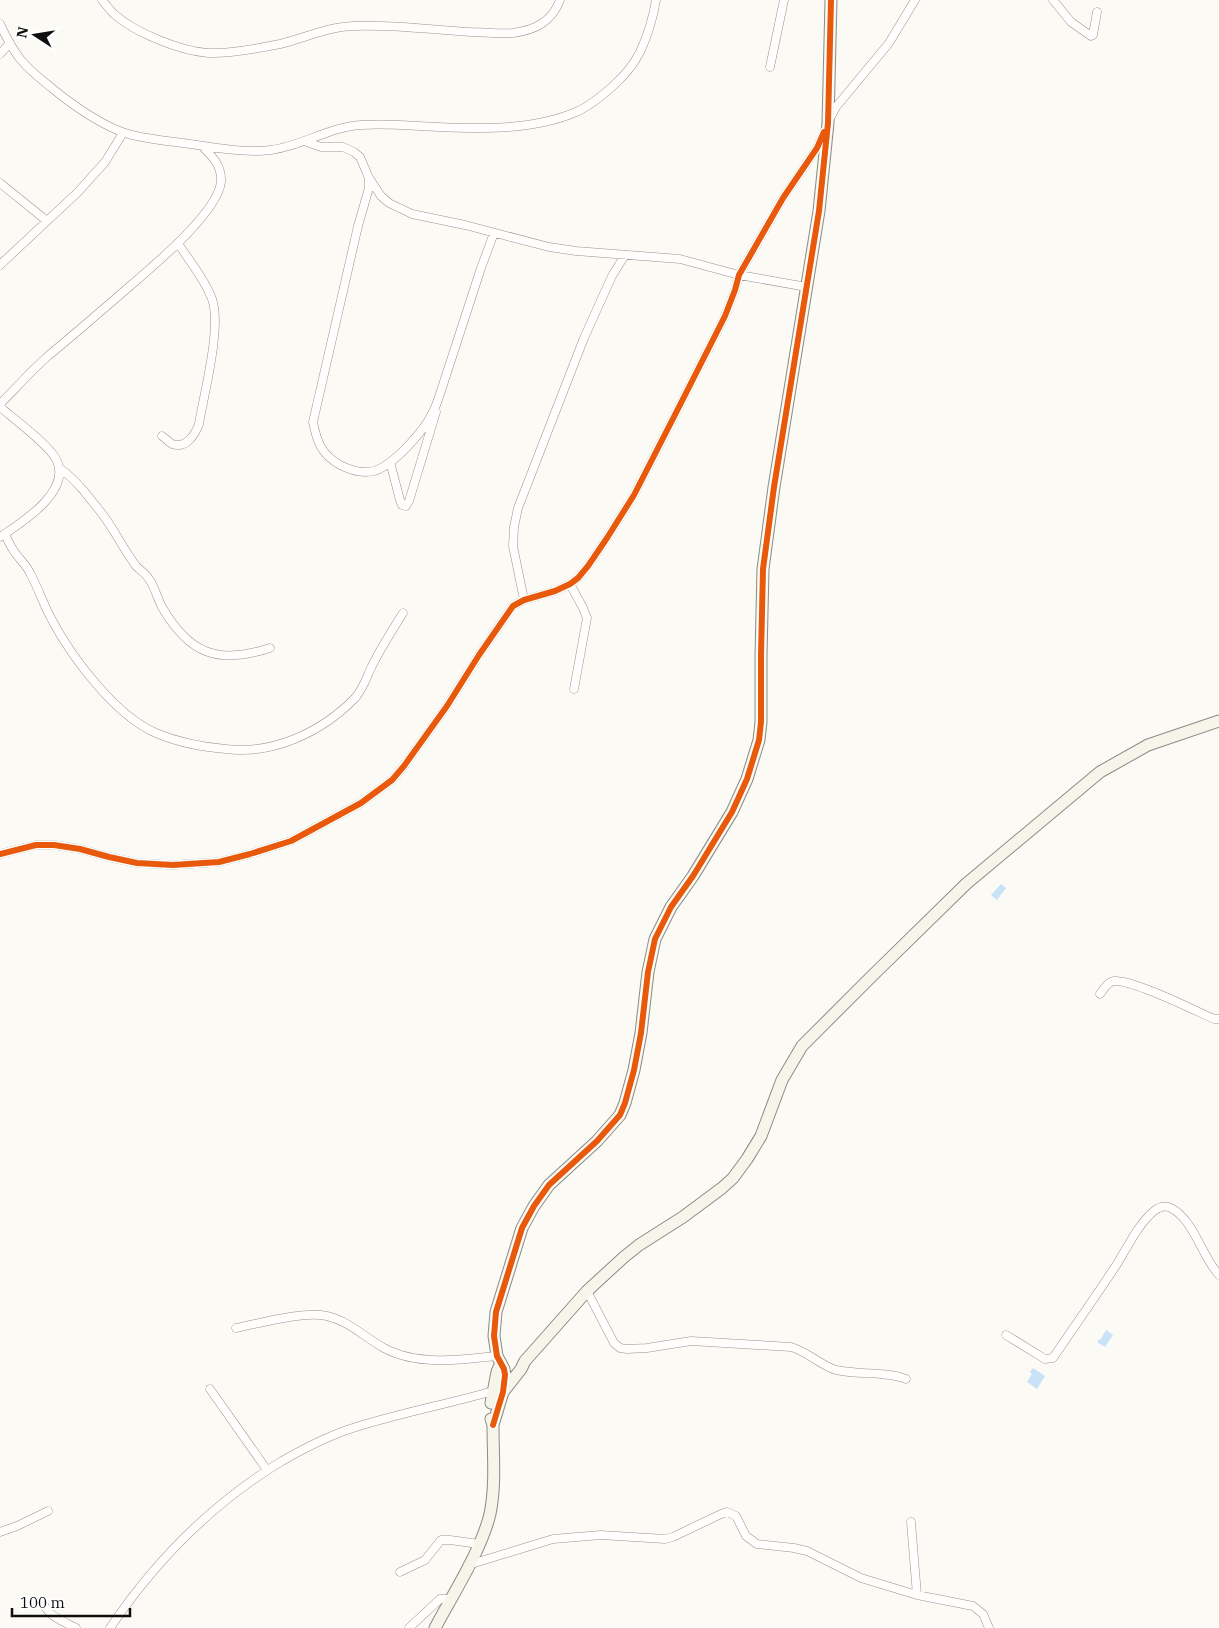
<svg xmlns="http://www.w3.org/2000/svg" width="1219" height="1628" font-family="'IBM Plex Serif',serif">
	<style>
		.water { fill: #c8e2f7 }
		.lines { fill: none; stroke-linecap: round; stroke-linejoin: round }
		.street-casing { stroke: #959492; stroke-width: 9 }
		.secondary-casing { stroke: #8c8b88; stroke-width: 13 }
		.street { stroke: #fffefd; stroke-width: 8 }
		.secondary { stroke: #f5f5ea; stroke-width: 11 }
		.cycleway-casing { stroke: #fff; stroke-width: 9 }
		.cycleway { stroke: #e8590c; stroke-width: 6 }
	</style>
	<rect width="100%" height="100%" fill="#fcfaf4"/>
	<path class="water" d="M1001,884L1006,888L997,900L991,895Z
		M1106,1330L1113,1335L1105,1347L1097,1342L1099,1339L1100,1340Z
		M1033,1368L1045,1376L1037,1389L1027,1382L1032,1374L1030,1372Z"/>
	<g class="lines">
		<g class="street-casing">
			<path id="street" d="M102,0C106,5 110,10 114,14C135,33 181,51 208,53C228,54 260,48 280,44C305,38 327,27 353,26C393,24 432,30 471,32C485,32 499,34 513,33C535,30 552,22 560,0
				M1053,0L1071,22L1091,36L1093,35L1097,12
				M0,24C6,37 12,49 21,60C30,71 42,80 53,89C74,106 96,122 122,132C141,139 170,141 190,144C216,148 245,153 271,150C302,146 329,127 361,125C387,123 412,126 438,127C483,129 534,130 576,112C590,106 603,95 614,85C624,76 634,64 640,52C648,35 653,18 656,0
				M0,54L9,44
				M770,67L784,0
				M829,120L836,107L889,43L915,0
				M304,141L321,147H343L354,152L360,157L369,178L381,196L389,203L412,214L465,225L549,247L576,251L680,259L739,275L807,287
				M369,178V188L358,226L313,422C317,442 321,454 340,465C350,470 362,474 374,471C394,465 424,431 433,412C436,406 438,400 440,394L481,268L494,233
				M0,183L47,221
				M0,265L78,192L105,162L123,133
				M0,404C16,388 31,371 48,356C71,337 93,318 115,299C141,276 217,216 221,182C222,166 213,157 202,146
				M0,407C14,419 48,444 56,459C73,491 21,523 0,537
				M162,436C165,438 169,442 172,444C186,449 195,435 199,424C204,393 222,327 212,299C205,279 189,261 178,243
				M390,462L400,500L402,505L406,506L409,501L436,412
				M59,468C69,474 76,482 84,491C90,499 97,507 103,515C115,531 124,550 136,566C140,570 146,574 149,579C155,587 157,598 162,607C189,654 218,665 270,648
				M5,534C8,541 11,548 16,554C21,561 28,567 31,575C39,590 44,606 52,620C72,658 116,716 156,733C177,742 202,747 226,749C273,755 322,732 355,698C363,689 366,679 371,668C380,649 392,631 403,613
				M570,584L583,608L587,618L574,689
				M524,600L513,546L514,527L518,508L584,338L612,276L625,255
				M0,854L36,845H54L80,849L109,857L137,863L173,865L219,862L250,854L291,841L361,803L392,780L404,766L447,706L479,655L513,606L524,600L555,591L570,584L578,578L588,566L607,538L634,495L682,401L725,316L735,290L739,275L783,198L817,148L825,130
				M1100,994C1104,989 1107,982 1114,981C1132,979 1194,1010 1214,1019H1219
				M587,1291L614,1343L620,1348L627,1349L647,1348L691,1341L791,1347C808,1352 820,1365 836,1370C859,1375 884,1371 906,1379
				M236,1328C262,1323 302,1311 327,1316C349,1321 364,1337 384,1348C417,1366 461,1360 497,1356
				M1006,1335L1045,1359L1053,1358C1074,1327 1096,1296 1117,1264C1127,1248 1139,1223 1154,1211C1159,1207 1165,1205 1171,1208C1194,1220 1201,1255 1219,1275
				M210,1389L267,1470
				M911,1522L917,1595
				M0,1532L17,1526L48,1511
				M468,1565L553,1539L601,1535L665,1539L673,1537L721,1514L727,1512L736,1516L746,1536L757,1544L794,1548L807,1551L861,1578L917,1595L973,1606L983,1614L989,1628
				M400,1572L425,1560L441,1540H450L479,1544
				M43,1603C49,1617 63,1621 76,1628
				M110,1628C156,1560 211,1504 282,1461C303,1449 324,1438 347,1430C395,1414 445,1405 493,1391
				M409,1628L440,1599H450"/>
		</g>
		<g class="secondary-casing">
			<path id="secondary" d="M492,1397L503,1392L521,1369L525,1361L587,1291L624,1257L639,1245L683,1217L722,1188L733,1178L747,1159L761,1136L782,1080L802,1046L872,976L966,884L1100,772L1148,745L1219,721
				M491,1403L497,1372L501,1363
				M493,1425L503,1392L505,1375L504,1369L497,1356L494,1336L496,1312L522,1228L534,1206L549,1185L597,1141L620,1115L625,1103L634,1070L641,1033L648,972L655,939L671,907L693,876L732,812L747,779L759,740L761,722V655L763,569L774,487L819,211L828,123L831,0
				M435,1628C453,1594 481,1551 490,1514C496,1485 493,1455 493,1425L491,1419"/>
		</g>
		<use href="#street" class="street"/>
		<use href="#secondary" class="secondary"/>
		<g class="cycleway-casing">
			<path id="cycleway" d="M0,854L36,845H54L80,849L109,857L137,863L173,865L219,862L250,854L291,841L361,803L392,780L404,766L447,706L479,655L513,606L524,600L555,591L570,584L578,578L588,566L607,538L634,495L682,401L725,316L735,290L739,275L783,198L817,148L824,132
				M493,1425L503,1392L505,1375L504,1369L497,1356L494,1336L496,1312L522,1228L534,1206L549,1185L597,1141L620,1115L625,1103L634,1070L641,1033L648,972L655,939L671,907L693,876L732,812L747,779L759,740L761,722V655L763,569L774,487L819,211L828,123L831,0"/>
		</g>
		<use href="#cycleway" class="cycleway"/>
	</g>
	<g transform="translate(35 35) rotate(282)" stroke="#ffffff" stroke-width="4" paint-order="stroke">
	<path d="M0-4L9 19L0 12L-9 19Z" fill="#0e0e0e"/>
	<text y="-8" font-size="14" font-weight="bold" text-anchor="middle" fill="#0e0e0e">N</text>
	</g>
	<path d="M12 1608v8h118v-8" fill="none" stroke="#0e0e0e" stroke-width="2.5"/>
	<text x="20" y="1608" font-size="15" fill="#0e0e0e" stroke="#ffffff" stroke-width="4" paint-order="stroke">100 m</text>
</svg>
